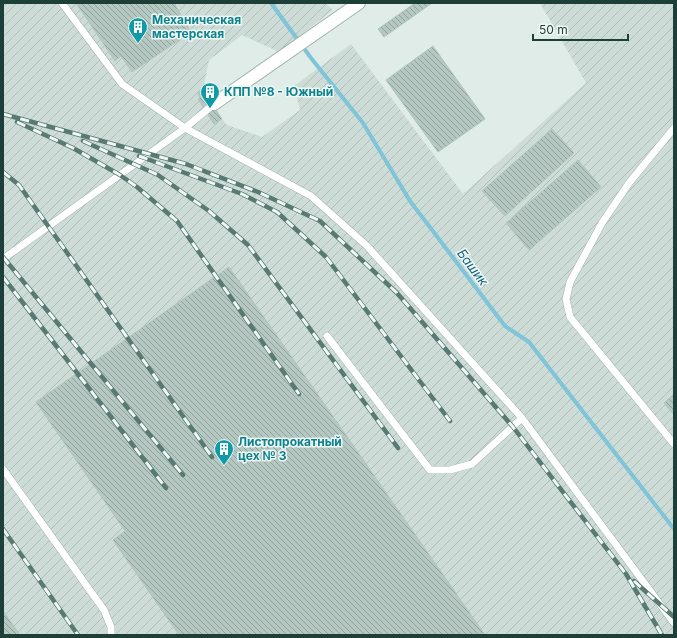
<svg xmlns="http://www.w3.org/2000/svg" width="677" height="638" font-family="Inter,sans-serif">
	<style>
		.industrial { fill: url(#industrial-furrows) }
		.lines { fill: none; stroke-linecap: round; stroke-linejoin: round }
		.stream { stroke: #7fc4d8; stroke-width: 4 }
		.building { fill: url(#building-back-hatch); stroke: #b0c6bf }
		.service-casing { stroke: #a1b4af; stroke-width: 8 }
		.minor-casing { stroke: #a1b4af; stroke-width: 14 }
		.service { stroke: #fff; stroke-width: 7 }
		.minor { stroke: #fff; stroke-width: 12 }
		.rail-casing { stroke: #587a73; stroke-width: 4.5 }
		.rail { stroke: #eff8f5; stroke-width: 3; stroke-dasharray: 9; stroke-linecap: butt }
		.labels { text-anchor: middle; stroke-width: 3; stroke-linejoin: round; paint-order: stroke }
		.culture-label { font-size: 12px; font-weight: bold; fill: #0d838f; stroke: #eff8f5; text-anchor: start }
		.water-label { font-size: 13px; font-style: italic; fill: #116581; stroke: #eff8f5 }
	</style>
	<defs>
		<pattern id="industrial-furrows" width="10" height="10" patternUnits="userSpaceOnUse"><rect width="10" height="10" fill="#cddcd6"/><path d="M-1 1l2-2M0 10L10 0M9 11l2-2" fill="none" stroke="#b0beb8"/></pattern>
		<pattern id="building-back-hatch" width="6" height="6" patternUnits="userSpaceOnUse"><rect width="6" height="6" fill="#b4c7c0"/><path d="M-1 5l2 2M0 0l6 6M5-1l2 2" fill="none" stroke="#92a39d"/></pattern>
	</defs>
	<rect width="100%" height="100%" fill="#dfece7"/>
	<path class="industrial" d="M3,3H325L333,10L279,52L242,35L209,60L203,90L222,119L227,125L262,137L300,110L294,86L351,44L463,194L586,83L540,3H674V635H3Z"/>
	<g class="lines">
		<path class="stream" d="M271,3L311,58L363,123L410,201L505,326L529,342L674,529"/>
	</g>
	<path class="building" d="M76,3H174L191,32L132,72L121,56L115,61Z
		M415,3H432L384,37L378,29Z
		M433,46L485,119L438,152L386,80Z
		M203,90L222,119L214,124L198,99L200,98L198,93Z
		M552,129L574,153L505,216L482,191Z
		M578,160L601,187L529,250L506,223Z
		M229,267L485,635H179L113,540L125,531L36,402Z
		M674,394V415L664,403Z
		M3,611L20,635H3Z"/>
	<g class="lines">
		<g class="service-casing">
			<path id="service" d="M62,3L122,84L185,128L311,196L367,246L522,418L674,623
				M674,128L629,183L602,223L570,282L566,299L570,317L674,444
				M3,259L185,128L214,104
				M327,336L430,470H450L472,464L522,418
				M3,469L104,610L111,627V635"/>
		</g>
		<g class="minor-casing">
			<path id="minor" d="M214,104L359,3"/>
		</g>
		<use href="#service" class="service"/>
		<use href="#minor" class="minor"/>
		<g class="rail-casing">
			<path id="rail" d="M3,114L186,164L258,192L320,221L397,293L513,427L626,574L662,635
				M17,122L73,148L120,175L137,187L177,221L299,394
				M83,141L158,175L209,211L248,245L398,448
				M139,156L242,194L277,212L326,257L450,421
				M3,172L19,185L212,457
				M3,257L183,475
				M3,277L166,488
				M3,529L78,635
				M634,581L674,617"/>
		</g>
		<use href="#rail" class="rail"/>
	</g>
	<defs>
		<g id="building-pin" transform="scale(1)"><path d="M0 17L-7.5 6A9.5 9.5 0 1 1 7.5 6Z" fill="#0f9aa8" stroke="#eff8f5"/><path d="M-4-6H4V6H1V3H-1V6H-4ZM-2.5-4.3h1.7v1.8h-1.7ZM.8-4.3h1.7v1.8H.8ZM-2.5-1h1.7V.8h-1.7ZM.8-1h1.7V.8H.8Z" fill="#fff"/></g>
	</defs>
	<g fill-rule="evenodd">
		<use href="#building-pin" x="138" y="27"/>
		<use href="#building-pin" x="210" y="92"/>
		<use href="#building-pin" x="224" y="449"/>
	</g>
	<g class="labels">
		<g class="culture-label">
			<text x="152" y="24">Механическая<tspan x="152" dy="14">мастерская</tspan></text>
			<text x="224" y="96">КПП №8 - Южный</text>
			<text x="238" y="446">Листопрокатный<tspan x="238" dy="14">цех № 3</tspan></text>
		</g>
		<g class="water-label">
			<text transform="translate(473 267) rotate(53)" y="5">Башик</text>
		</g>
	</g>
	<rect width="677" height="638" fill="none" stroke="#1e3e38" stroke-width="8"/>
	<path d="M533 34v6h95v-6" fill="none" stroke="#1e3e38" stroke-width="2"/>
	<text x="539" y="34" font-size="12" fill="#1e3e38" stroke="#eff8f5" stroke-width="3" paint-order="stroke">50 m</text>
</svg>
